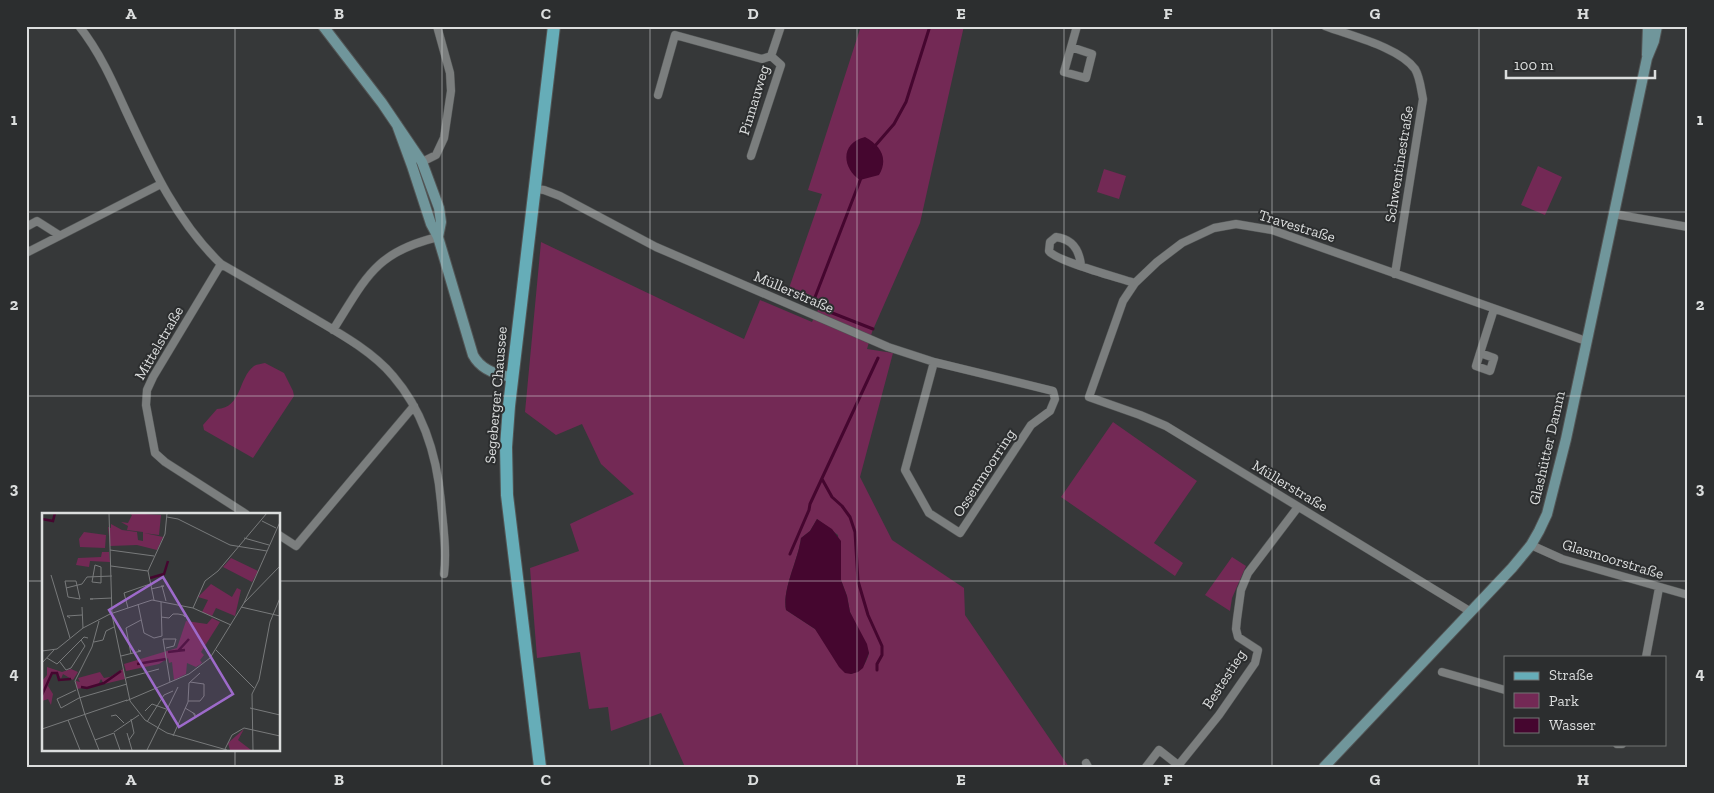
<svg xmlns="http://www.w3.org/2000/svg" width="1714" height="793" font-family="'Zilla Slab',serif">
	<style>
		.green { fill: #732955; fill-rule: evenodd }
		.water { fill: #45062f }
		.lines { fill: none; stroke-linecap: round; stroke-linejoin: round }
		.stream { stroke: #45062f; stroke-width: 3 }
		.street-casing { stroke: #525555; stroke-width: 9 }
		.secondary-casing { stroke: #525555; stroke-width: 12 }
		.primary-casing { stroke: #525555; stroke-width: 14 }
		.street { stroke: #7b7e7e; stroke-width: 8 }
		.secondary { stroke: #70969b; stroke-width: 10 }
		.primary { stroke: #66adb8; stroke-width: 12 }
		.grid { fill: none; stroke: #dcdede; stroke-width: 1; stroke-opacity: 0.55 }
		.labels { text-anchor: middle; stroke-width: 4; stroke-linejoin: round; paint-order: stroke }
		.street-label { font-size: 15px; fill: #dcdede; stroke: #2c2e2f }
		.inset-river { fill: none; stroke: #45062f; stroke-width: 2.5 }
		.inset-road { fill: none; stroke: #787a7b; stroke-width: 1 }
		.view { fill: #9d6aca; fill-opacity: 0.15; stroke: #9d6aca; stroke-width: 2.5 }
		.inset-edge { fill: none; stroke: #dcdede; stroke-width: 2.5 }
		.neatline { fill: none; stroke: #dcdede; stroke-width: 2 }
		.grid-label { font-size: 16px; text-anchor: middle; font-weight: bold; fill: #dcdede }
	</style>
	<rect width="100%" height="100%" fill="#363839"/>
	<path class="green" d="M861,26H964L920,223L872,332L867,349L893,353L860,477L892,540L964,588L965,615L1069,767H685L661,713L611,731L608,707L589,709L580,652L537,658L530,568L579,551L570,524L634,494L601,464L582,424L556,435L525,412L541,242L744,339L760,300L812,322L820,306L788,291L822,194L808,190ZM817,519L838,535L841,580L847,596L850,612L869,653C866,664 862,670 851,674L815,629L786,610C782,589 798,561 801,538L810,531Z
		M1538,166L1562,177L1545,215L1521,205Z
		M1104,169L1126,176L1119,199L1097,192Z
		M265,363L284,373L293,391L294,396L253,458L204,430L203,425L217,409C242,408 238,378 254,366C257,364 262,364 265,363Z
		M1113,422L1197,481L1154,543L1183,563L1175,576L1061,497Z
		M1232,557L1246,566L1232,598L1230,611L1205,595Z"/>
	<path class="water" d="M865,137C880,145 889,158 879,175L860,180C842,168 840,143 865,137Z
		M817,519L832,529L841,541V580L847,596L850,612L867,644L869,653L863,668L858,672L851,674L845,673L839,667L815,629L786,610C782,589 798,561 801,538L810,531Z"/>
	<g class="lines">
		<path class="stream" d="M874,147L894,124L906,102L930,26
			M861,178L812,305L873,329
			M822,479L832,497L842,506L850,517L855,532L858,581L868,615L882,646V655L877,664V670
			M790,554L809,510L810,504L878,358"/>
		<g class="street-casing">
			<path id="street" d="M79,26C99,51 112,80 125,109C151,165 176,221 221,264C251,281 281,299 310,316C339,333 372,351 393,376C424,412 437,456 441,502C443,526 447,550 444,574
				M1325,26C1351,36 1399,47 1415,69C1420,77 1421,90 1423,99L1395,274
				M1071,47L1092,54L1086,78L1064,72L1077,26
				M771,56L781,26
				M658,95L675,35L762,59L771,56
				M751,156L781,65L771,56
				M422,162L436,155L444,138L451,91L450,73L437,26
				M535,189L544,190L560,196L656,247L888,347L934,362L1053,391L1055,399L1050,411L1031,425L960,533L929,513L905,470L934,362
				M1614,214L1688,227
				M26,227L37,221L59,235
				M26,249L28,252L161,184
				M221,264L153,377L147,390L146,405L155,453L165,462L246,514
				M1081,265C1079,249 1072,239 1056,237L1050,242L1049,251C1056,261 1119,278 1135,283
				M333,330C366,278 375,252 438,237
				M1480,353L1476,366L1490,371L1494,358L1480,353L1494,309
				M279,535L296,546L414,406
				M1531,545L1562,559L1688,595
				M1471,612L1166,426L1140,415L1089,397L1123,301L1135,283L1157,262L1182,243L1214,228L1236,224L1272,230L1586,341
				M1646,657L1659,588
				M1442,672L1505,690
				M1617,744H1622
				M1086,763L1088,767
				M1146,767L1159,750L1178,765
				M1177,767L1219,715L1255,663L1258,650L1238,637L1236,629L1237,619L1241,590L1248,573L1298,507"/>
		</g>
		<g class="secondary-casing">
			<path id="secondary" d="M323,26L382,103L422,162L439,208L441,222L438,237
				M1647,55L1648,26
				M397,125L412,166L431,224L438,237L473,355C481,370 496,375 512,377
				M1324,767L1512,568L1531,545L1539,531L1547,514L1566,439L1647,58L1654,41L1657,26"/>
		</g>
		<g class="primary-casing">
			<path id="primary" d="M540,767L507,495L506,447L509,406L554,26"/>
		</g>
		<use href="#street" class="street"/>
		<use href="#secondary" class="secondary"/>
		<use href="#primary" class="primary"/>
	</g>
	<path class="grid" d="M235,26V514M442,26V767M650,26V767M857,26V767M1064,26V767M1272,26V767M1479,26V767M26,212H1688M26,396H1688M26,581H44M279,581H1688M235,749V767"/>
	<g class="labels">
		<g class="street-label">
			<text transform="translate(754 100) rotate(-73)" y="5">Pinnauweg</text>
			<text transform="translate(1399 164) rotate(-81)" y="5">Schwentinestraße</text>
			<text transform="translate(1297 226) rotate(17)" y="5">Travestraße</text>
			<text transform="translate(794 292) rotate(23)" y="5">Müllerstraße</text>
			<text transform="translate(159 343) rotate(-60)" y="5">Mittelstraße</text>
			<text transform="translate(496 395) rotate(-85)" y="5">Segeberger Chaussee</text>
			<text transform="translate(1547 448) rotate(-77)" y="5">Glashütter Damm</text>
			<text transform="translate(984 473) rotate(-57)" y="5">Ossenmoorring</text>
			<text transform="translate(1290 486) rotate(31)" y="5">Müllerstraße</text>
			<text transform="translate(1613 559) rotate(17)" y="5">Glasmoorstraße</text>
			<text transform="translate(1224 679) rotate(-57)" y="5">Bestestieg</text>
		</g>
	</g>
	<g transform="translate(42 513)">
		<rect width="238" height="238" fill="#363839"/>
		<path d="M87,0L119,2L117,22L102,20L121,24L115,37L95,32L68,33L66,14L69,15V11L80,17L95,19L96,27L101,28V19L85,17L86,13L79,9L86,10L90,2ZM42,19L64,22L63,35L38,34L37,26ZM60,39H67L68,49L48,48L47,54L34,52L36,45L59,44ZM189,45L216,58L210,69L181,54ZM169,71L190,84L195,75L199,77L193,103L174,95L170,103L160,99L166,87L156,84ZM170,105L178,109L159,139L162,142L158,147L160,150L154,154L145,150L144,161L132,167L130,149L127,150L126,145L117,151L84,158L82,151L135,135L144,108L165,111ZM5,154L20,159L29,156L36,159L31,167L21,161L19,166L16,160L10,161L6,173L11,181L9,192L6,186L0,188V168L5,162ZM81,156L83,166L62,171L59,166L56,172L35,176L34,168L38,169L36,165L58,159L62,165L68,164ZM202,216L196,227L209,237H188L186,230Z" fill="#732955"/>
		<path class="inset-river" d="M0,6L11,8L13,0M108,65L122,61L126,48M136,138L147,126M126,139L143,137M95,151L124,146M39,174L45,175L62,170L79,158M0,182L10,160H15L17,167L29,166"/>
		<path class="inset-road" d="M67,0L70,102L88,188L103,207L125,220L185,237M125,4L136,6L188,32L225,38M220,8L234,15M202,25L227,32M68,37L112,43M53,52L59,54V70L50,69ZM69,53L106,58M9,62L28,125M23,68H34L38,86L26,84ZM120,73L124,88M24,75L40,71L45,64L70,63M109,76L122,73H119M51,86H48L70,85M112,87L106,58L123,21L125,0M202,90L238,9M96,91L102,120L112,125L120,123L119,89M40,94L41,115M199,94L238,103M86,95L82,80L108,71M151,95L163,68L176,58L225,0M119,104L127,105L131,101H136L141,102H143V104L141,102M28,105L25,103L40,102M52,129L61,127L64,118L72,114M124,135L132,133L134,126H121L128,169M174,137L212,175M0,138L15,136L41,115L68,101L110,87L151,95L189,112M89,141L84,115L99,107M79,143L99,138L96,137M5,145L15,151L42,124L46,125M18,149L24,157L29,155L43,133L39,127M0,150L12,137M84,165L117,156M34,177L15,186L19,195L37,185L85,171M84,188L147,161L168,145L202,90L238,53M146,188H158L162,183V171L148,169M143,195L153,201V203L151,200M208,195L238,202M103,198L110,191L124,196M43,202L33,168L50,134L57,108M43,202L57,237M69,203L74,202L82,210M26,207L38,237M105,209L122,182L131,178M0,216L85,187M72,219L97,202M85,220L90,237M131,223L146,189L147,170L158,160M53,227L72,220L78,237M87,227L92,220L89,206M183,236L190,222L202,215L238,223M105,237L136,174M211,237L210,181L217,167L228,109L238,85"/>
		<path class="view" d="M121,64L191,181L137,214L67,97Z"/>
		<rect width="238" height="238" class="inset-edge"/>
	</g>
	<rect width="1714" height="793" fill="none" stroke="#2c2e2f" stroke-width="55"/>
	<rect x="1504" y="656" width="162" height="90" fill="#2c2e2f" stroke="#727475"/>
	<rect x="1514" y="672" width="25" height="8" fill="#66adb8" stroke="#727475"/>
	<text x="1549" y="680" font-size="15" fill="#dcdede">Straße</text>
	<rect x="1514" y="693" width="25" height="15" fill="#732955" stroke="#727475"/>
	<text x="1549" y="706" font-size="15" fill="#dcdede">Park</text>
	<rect x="1514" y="718" width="25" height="15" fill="#45062f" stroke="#727475"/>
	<text x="1549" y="730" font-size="15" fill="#dcdede">Wasser</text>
	<path d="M1506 70v8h149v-8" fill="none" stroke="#dcdede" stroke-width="2.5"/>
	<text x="1514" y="70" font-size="15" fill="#dcdede" stroke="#2c2e2f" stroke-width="4" paint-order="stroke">100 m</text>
	<rect x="28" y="28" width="1658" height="738" class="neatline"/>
	<g class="grid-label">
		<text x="131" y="19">A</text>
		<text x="339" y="19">B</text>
		<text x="546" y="19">C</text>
		<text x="753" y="19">D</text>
		<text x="961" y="19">E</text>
		<text x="1168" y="19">F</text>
		<text x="1375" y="19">G</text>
		<text x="1583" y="19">H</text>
		<text x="14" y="125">1</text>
		<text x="1700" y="125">1</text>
		<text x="14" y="310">2</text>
		<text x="1700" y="310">2</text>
		<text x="14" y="494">3</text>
		<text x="1700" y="494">3</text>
		<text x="14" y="679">4</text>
		<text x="1700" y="679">4</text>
		<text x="131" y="785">A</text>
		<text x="339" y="785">B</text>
		<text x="546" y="785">C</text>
		<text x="753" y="785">D</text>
		<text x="961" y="785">E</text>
		<text x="1168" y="785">F</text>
		<text x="1375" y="785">G</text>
		<text x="1583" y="785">H</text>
	</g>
</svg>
